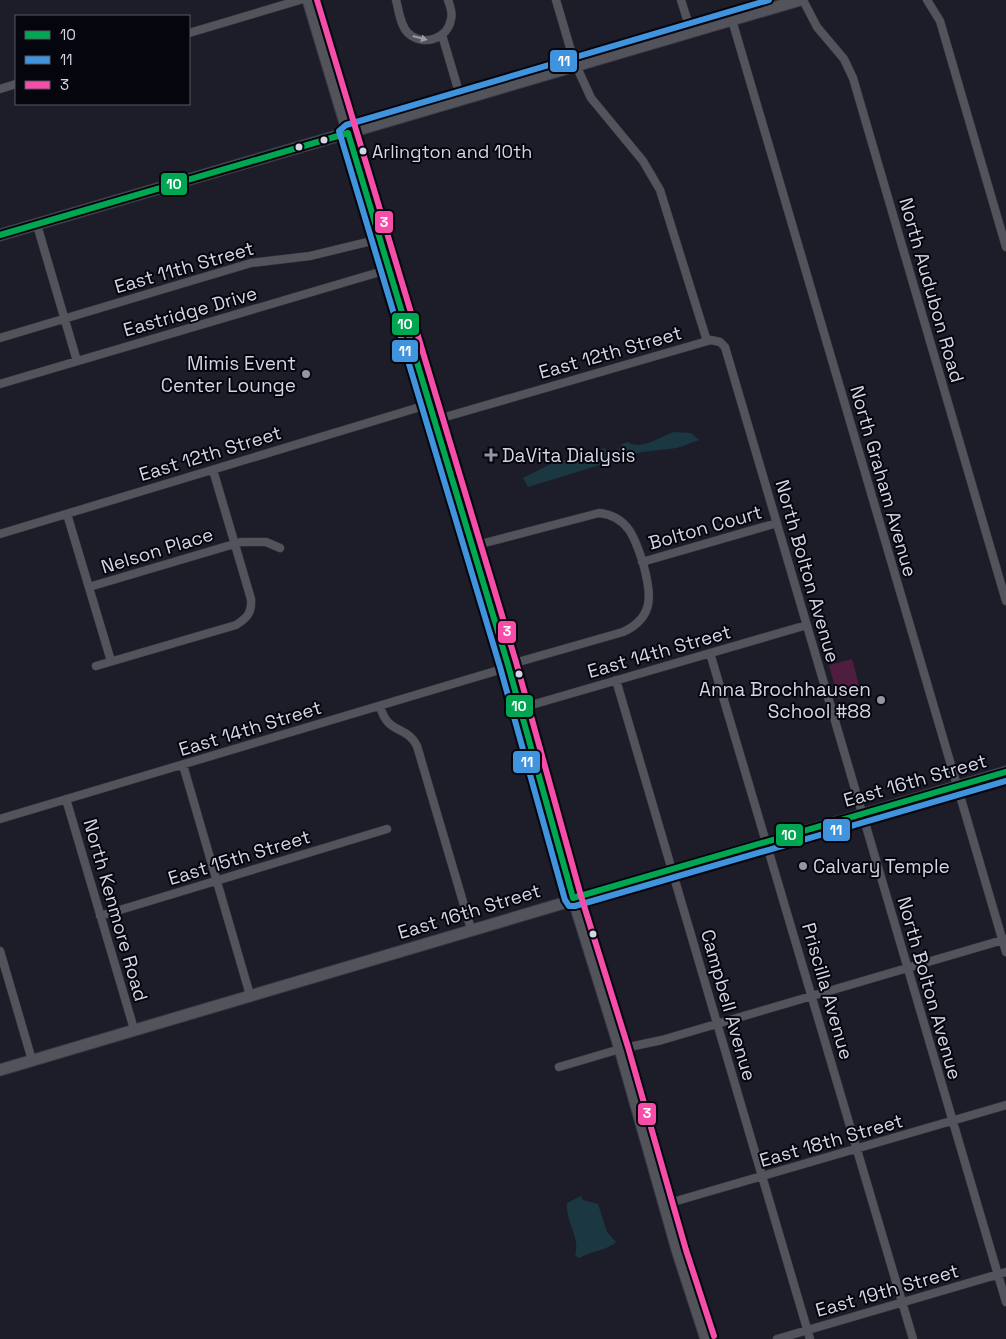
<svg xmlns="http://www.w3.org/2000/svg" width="1006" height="1339" font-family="'Space Grotesk',sans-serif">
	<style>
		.green { fill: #4f1e3f }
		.water { fill: #1a3742 }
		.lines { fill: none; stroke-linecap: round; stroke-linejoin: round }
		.street-casing { stroke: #393a43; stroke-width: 9 }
		.secondary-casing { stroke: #393a43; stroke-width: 13 }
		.street { stroke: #53535c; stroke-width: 8 }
		.secondary { stroke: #53535c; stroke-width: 11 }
		.bus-1-casing { stroke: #05050e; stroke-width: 10 }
		.bus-2-casing { stroke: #05050e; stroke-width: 10 }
		.bus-3-casing { stroke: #05050e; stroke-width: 10 }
		.bus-1 { stroke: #00a651; stroke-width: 6 }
		.bus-2 { stroke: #4094de; stroke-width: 6 }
		.bus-3 { stroke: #f54da8; stroke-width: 6 }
		.oneway { fill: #999aa7 }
		.bus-dot { fill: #d3d5e4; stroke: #05050e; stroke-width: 2 }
		.poi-dot { fill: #9395a3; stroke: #05050e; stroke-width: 2 }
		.labels { text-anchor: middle; stroke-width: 4; stroke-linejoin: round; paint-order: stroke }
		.bus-label { font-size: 18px; fill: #d3d5e4; stroke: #05050e; text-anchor: start }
		.street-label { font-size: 19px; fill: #d3d5e4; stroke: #05050e }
		.poi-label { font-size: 19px; fill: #d3d5e4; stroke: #05050e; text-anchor: end }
		.line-badge { stroke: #05050e; stroke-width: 2 }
		.badge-label { font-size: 14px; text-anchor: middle; font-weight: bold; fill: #fff }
	</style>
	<rect width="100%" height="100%" fill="#1d1d29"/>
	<path class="green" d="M852,659L861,693L838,699L829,665Z"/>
	<path class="water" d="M673,432L691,433L699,440L677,448L642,452L528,487L523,478L555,462L587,455L605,448L608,453C616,453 619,450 622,444L628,442C640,451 660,437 673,432Z
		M581,1196L583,1200L598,1204L607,1232L616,1242C606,1251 591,1251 579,1258L575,1255C581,1238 565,1221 567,1203Z"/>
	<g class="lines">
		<g class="street-casing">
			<path id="street" d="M396,0C399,11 400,25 408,33C423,47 448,39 451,19C453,13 450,6 448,0
				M556,0L574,61L591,98L643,161L660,190L707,341
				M681,0L691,32
				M803,0L817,27L844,59L853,78L1006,601
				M927,0L940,21L1006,247
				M732,20L1006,952
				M189,33L300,0
				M442,35L461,99
				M0,89L16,84
				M37,225L77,361
				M0,338L251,263L310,256L380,239
				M0,384L390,269
				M435,420L711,340L720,342L725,347L1006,1302
				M67,514L111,661
				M0,534L430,404
				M473,546L599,513C628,516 635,538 643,563C651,592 656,617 623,632L508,665
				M642,562L777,523
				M89,587L241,542H266L280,548
				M710,653L913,1339
				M96,666L236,625C247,618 252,613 251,599L213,470
				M616,680L810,1339
				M380,706C388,736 406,724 417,746L471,929
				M521,708L807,625
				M183,765L250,995
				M66,799L134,1029
				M0,819L509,667
				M100,916L387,829
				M0,951L32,1060
				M559,1067L620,1049L662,1040L1006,939
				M666,1204L1006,1105
				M777,1339L1006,1272"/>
		</g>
		<g class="secondary-casing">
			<path id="secondary" d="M308,0L508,665L573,898L620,1049L678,1253L706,1339
				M0,235L800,0
				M0,1070L1006,772"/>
		</g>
		<use href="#street" class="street"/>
		<use href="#secondary" class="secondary"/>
		<g class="bus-1-casing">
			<path id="bus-1" d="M348,133L508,665L573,898
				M0,235L348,133
				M573,898L1006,772"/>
		</g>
		<g class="bus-2-casing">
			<path id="bus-2" d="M769,0L346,125L339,131L500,667L565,900L569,906H575L1006,781"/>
		</g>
		<g class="bus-3-casing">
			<path id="bus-3" d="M317,0L516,662L581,896L628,1047L686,1250L714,1336"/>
		</g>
		<use href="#bus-1" class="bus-1"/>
		<use href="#bus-2" class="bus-2"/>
		<use href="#bus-3" class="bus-3"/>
	</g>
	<defs><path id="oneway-solid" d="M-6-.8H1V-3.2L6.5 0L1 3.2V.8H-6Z" transform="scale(1.25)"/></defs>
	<use class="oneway" href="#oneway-solid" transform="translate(420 38) rotate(15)"/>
	<g class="bus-dot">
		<circle cx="324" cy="140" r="4.5"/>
		<circle cx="299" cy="147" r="4.5"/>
		<circle cx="363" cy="151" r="4.5"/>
		<circle cx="519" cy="674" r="4.5"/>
		<circle cx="593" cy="934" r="4.5"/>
	</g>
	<g class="poi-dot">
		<circle cx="306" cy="374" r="5"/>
		<path d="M488.5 447.5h5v5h5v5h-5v5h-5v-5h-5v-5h5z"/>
		<circle cx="881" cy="700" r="5"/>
		<circle cx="803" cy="866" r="5"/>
	</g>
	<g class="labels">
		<g class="bus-label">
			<text x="372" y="158">Arlington and 10th</text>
		</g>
		<g class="street-label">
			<text transform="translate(184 267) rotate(-16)" y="7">East 11th Street</text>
			<text transform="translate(932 290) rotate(74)" y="7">North Audubon Road</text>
			<text transform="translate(190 311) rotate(-16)" y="7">Eastridge Drive</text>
			<text transform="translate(610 352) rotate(-16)" y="7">East 12th Street</text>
			<text transform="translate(210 453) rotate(-17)" y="7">East 12th Street</text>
			<text transform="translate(884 481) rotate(74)" y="7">North Graham Avenue</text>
			<text transform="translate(705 527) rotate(-16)" y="7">Bolton Court</text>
			<text transform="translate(157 550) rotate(-17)" y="7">Nelson Place</text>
			<text transform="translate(808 571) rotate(74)" y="7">North Bolton Avenue</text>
			<text transform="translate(659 651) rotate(-16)" y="7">East 14th Street</text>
			<text transform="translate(250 728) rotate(-17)" y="7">East 14th Street</text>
			<text transform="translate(915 780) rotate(-16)" y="7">East 16th Street</text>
			<text transform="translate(239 857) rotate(-17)" y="7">East 15th Street</text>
			<text transform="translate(116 910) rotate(74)" y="7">North Kenmore Road</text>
			<text transform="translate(469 911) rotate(-17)" y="7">East 16th Street</text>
			<text transform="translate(930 988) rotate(74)" y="7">North Bolton Avenue</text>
			<text transform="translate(828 991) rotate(74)" y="7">Priscilla Avenue</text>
			<text transform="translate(729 1005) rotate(74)" y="7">Campbell Avenue</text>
			<text transform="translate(831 1140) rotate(-16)" y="7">East 18th Street</text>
			<text transform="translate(887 1290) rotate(-16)" y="7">East 19th Street</text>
		</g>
		<g class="poi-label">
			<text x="296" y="370">Mimis Event<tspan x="296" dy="22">Center Lounge</tspan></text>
			<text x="502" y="462" text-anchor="start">DaVita Dialysis</text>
			<text x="871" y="696">Anna Brochhausen<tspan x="871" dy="22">School #88</tspan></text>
			<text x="813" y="873" text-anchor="start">Calvary Temple</text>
		</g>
	</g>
	<g class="line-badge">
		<rect x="549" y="49" width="29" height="24" rx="5" fill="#4094de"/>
		<rect x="160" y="172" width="28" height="24" rx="5" fill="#00a651"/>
		<rect x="374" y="210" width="20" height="24" rx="5" fill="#f54da8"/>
		<rect x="391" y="312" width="29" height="24" rx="5" fill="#00a651"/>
		<rect x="391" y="339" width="28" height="24" rx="5" fill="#4094de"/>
		<rect x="497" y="620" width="20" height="24" rx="5" fill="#f54da8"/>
		<rect x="505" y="694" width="29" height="24" rx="5" fill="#00a651"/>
		<rect x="512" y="750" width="29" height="24" rx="5" fill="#4094de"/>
		<rect x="822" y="818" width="29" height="24" rx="5" fill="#4094de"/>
		<rect x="775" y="823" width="29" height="24" rx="5" fill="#00a651"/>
		<rect x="637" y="1102" width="20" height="24" rx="5" fill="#f54da8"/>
	</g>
	<g class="badge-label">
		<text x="564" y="66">11</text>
		<text x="174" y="189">10</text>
		<text x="384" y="227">3</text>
		<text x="405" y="329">10</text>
		<text x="405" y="356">11</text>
		<text x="507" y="636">3</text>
		<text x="519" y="711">10</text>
		<text x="527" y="767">11</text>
		<text x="836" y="835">11</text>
		<text x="789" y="840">10</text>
		<text x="647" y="1118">3</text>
	</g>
	<rect x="15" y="15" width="175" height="90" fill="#05050e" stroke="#575864"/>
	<rect x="25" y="31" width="25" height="8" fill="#00a651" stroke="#575864"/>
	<text x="60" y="40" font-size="15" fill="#d3d5e4">10</text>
	<rect x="25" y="56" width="25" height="8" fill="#4094de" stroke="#575864"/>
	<text x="60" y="65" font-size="15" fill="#d3d5e4">11</text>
	<rect x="25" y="81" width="25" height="8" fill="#f54da8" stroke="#575864"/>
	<text x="60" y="90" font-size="15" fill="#d3d5e4">3</text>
</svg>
